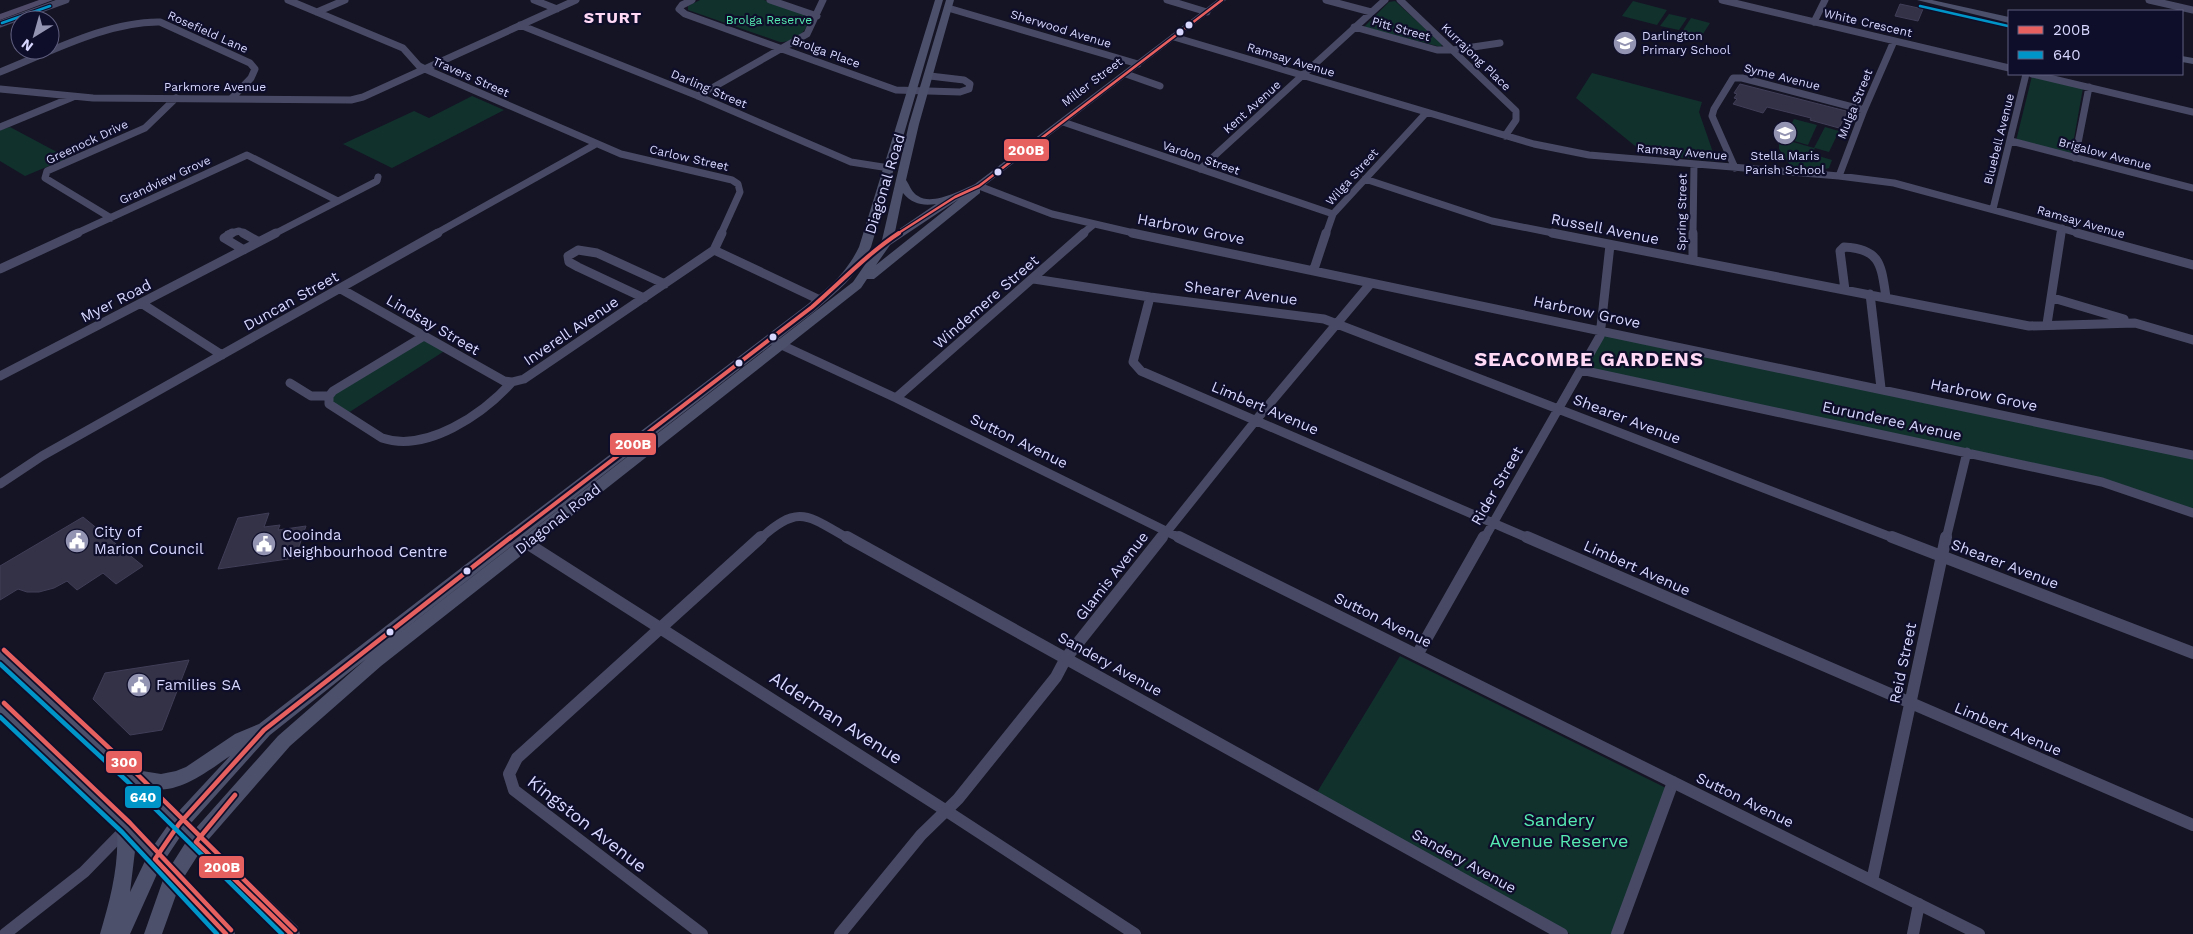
<svg xmlns="http://www.w3.org/2000/svg" width="2193" height="934" font-family="'Work Sans',sans-serif">
	<style>
		.green { fill: #11312d }
		.building { fill: #333246; stroke: #403e58 }
		.lines { fill: none; stroke-linecap: round; stroke-linejoin: round }
		.street-far2 { stroke: #484a65; stroke-width: 7 }
		.street-far1 { stroke: #484a65; stroke-width: 9 }
		.street { stroke: #484a65; stroke-width: 12 }
		.secondary { fill: #4c506b; fill-rule: evenodd }
		.primary { fill: #514b6a; fill-rule: evenodd }
		.bus-1-far2-casing { stroke: #0f0e2a; stroke-width: 5 }
		.bus-1-far1-casing { stroke: #0f0e2a; stroke-width: 8 }
		.bus-1-casing { stroke: #0f0e2a; stroke-width: 8 }
		.bus-2-far1-casing { stroke: #0f0e2a; stroke-width: 5 }
		.bus-2-casing { stroke: #0f0e2a; stroke-width: 8 }
		.bus-3-casing { stroke: #0f0e2a; stroke-width: 8 }
		.bus-1-far2 { stroke: #e66060; stroke-width: 2.5 }
		.bus-1-far1 { stroke: #e66060; stroke-width: 4 }
		.bus-1 { stroke: #e66060; stroke-width: 4.5 }
		.bus-2-far1 { stroke: #0095c8; stroke-width: 2.5 }
		.bus-2 { stroke: #0095c8; stroke-width: 4.5 }
		.bus-3 { stroke: #e66060; stroke-width: 4.5 }
		.bus-dot { fill: #d7d7ff; stroke: #0f0e2a; stroke-width: 2 }
		.labels { text-anchor: middle; stroke-width: 4.5; stroke-linejoin: round; paint-order: stroke }
		.far-park-label { font-size: 12px; fill: #56ecb2; stroke: #0f0e2a }
		.far-street-label { font-size: 12px; fill: #d7d7ff; stroke: #0f0e2a }
		.far-poi-label { font-size: 12px; fill: #d7d7ff; stroke: #0f0e2a; text-anchor: start }
		.street-label { font-size: 15px; fill: #d7d7ff; stroke: #0f0e2a }
		.poi-label { font-size: 15px; fill: #d7d7ff; stroke: #0f0e2a; text-anchor: start }
		.far-district-label { font-size: 16px; font-weight: bold; letter-spacing: 1px; fill: #ffd9f6; stroke: #0f0e2a }
		.near-street-label { font-size: 18px; fill: #d7d7ff; stroke: #0f0e2a }
		.near-park-label { font-size: 18px; fill: #56ecb2; stroke: #0f0e2a }
		.district-label { font-size: 20px; font-weight: bold; letter-spacing: 1px; fill: #ffd9f6; stroke: #0f0e2a }
		.line-badge { stroke: #0f0e2a; stroke-width: 2 }
		.badge-label { font-size: 14px; text-anchor: middle; font-weight: bold; fill: #fff }
	</style>
	<rect width="100%" height="100%" fill="#151424"/>
	<path class="green" d="M700,0H764L808,15L811,18C805,32 797,42 780,42L688,10V6Z
		M1395,1L1442,44L1441,47L1364,27L1389,2Z
		M1633,1L1667,10L1657,25L1622,16Z
		M1669,14L1687,18L1679,30L1660,26Z
		M1691,18L1710,23L1701,37L1682,32Z
		M1592,73L1702,102L1699,112L1716,161L1645,154L1576,98Z
		M2032,76L2083,88L2071,155L2016,141Z
		M472,96L504,110L392,168L343,144L414,111L429,118Z
		M1794,119L1817,125L1808,145L1784,138Z
		M10,127L68,158L25,176L0,161V130Z
		M1825,127L1839,131L1829,152L1815,148L1812,154L1832,160L1829,168L1822,170L1792,168L1779,149V138L1814,148Z
		M1603,333L2193,458V511L2103,478L1585,369Z
		M423,338L446,350L348,413L333,403L332,396Z
		M1400,656L1666,788L1613,934H1570L1316,794Z"/>
	<path class="building" d="M1900,4L1923,9L1918,21L1895,16Z
		M1740,84L1846,111L1847,112L1839,128L1810,120L1811,118L1767,107L1763,113L1733,104L1737,99L1734,98L1737,94L1734,93Z
		M269,513L264,527L280,525L278,530L306,526L295,558L218,569L238,518Z
		M83,517L143,566L116,584L103,573L77,590L67,581L54,588L39,592H27L18,589L0,600V566Z
		M189,660L162,730L130,735L93,699L105,673Z"/>
	<g class="lines">
		<path class="street-far2" d="M288,0L403,48L419,66L425,69L621,154L732,180L738,184L740,192L721,234
			M534,0L557,9
			M692,0L682,5L679,9L685,14L896,90L960,92L969,89L970,84L964,80L930,76
			M770,0L817,16
			M1167,0L1207,12
			M1326,0L1371,12
			M1400,0L1516,111V120L1505,136
			M1722,0L2009,68
			M2149,0L2193,10
			M948,8L1138,64
			M317,12L345,0
			M1814,22L1825,0
			M0,24L66,0
			M520,25L698,96L851,162L889,168
			M1354,27L1437,50H1453L1500,43
			M1174,37L1534,144L1589,155L1839,176L1894,183L2082,234
			M0,72C48,53 108,21 160,22L250,63L255,69L251,78L231,99
			M1126,74L1160,86
			M2032,74L2193,112
			M0,89L93,98L351,100L363,97L576,0
			M698,96L807,34L823,0
			M1063,122L1333,214
			M0,127L73,97
			M2011,141L2193,188
			M2075,158L2089,87
			M1735,168L1712,116L1714,109L1733,78H1742L1864,110
			M1200,169L1385,0
			M1839,176L1864,110L1894,41
			M1365,179L1492,221L1558,234
			M979,186L1052,214L1138,234
			M1993,209L2026,74
			M111,218L45,178L47,171L145,128L176,98
			M75,234L247,155L338,201
			M228,234L239,231L245,234
			M274,234L377,181L378,177
			M435,234L596,144
			M1082,234L1093,225
			M1326,234L1333,214L1426,113
			M1693,234L1694,164
			M2061,234L2062,228"/>
		<path class="street-far1" d="M232,233L224,238L244,250
			M243,233L259,242
			M722,233L714,250L820,300
			M1132,233L2193,455
			M1552,233L2029,326L2135,323L2193,340
			M2077,233L2193,265
			M1693,260V233
			M0,269L78,233
			M1314,269L1326,233
			M1034,279L1150,297L1324,319L1896,539
			M341,289L504,381L512,382L524,379L714,250
			M1845,290L1840,251L1844,247C1881,249 1881,265 1886,297
			M1870,294L1881,388
			M1150,297L1133,362L1141,371L1530,539
			M644,298L578,267L569,262L568,256L578,250L597,253L665,284
			M2053,298L2124,319
			M141,303L222,355
			M2047,324L2061,233
			M424,336L333,391L329,396V404L382,438C427,453 483,414 512,382
			M775,342L896,398L1182,539
			M1581,370L2102,482L2193,513
			M0,376L276,233
			M290,383L311,396H329
			M896,398L1084,233
			M0,484L42,456L438,233
			M760,539C799,503 808,516 849,539
			M1161,539L1256,420L1371,283
			M1484,539L1600,336L1610,245
			M1946,539L1967,452"/>
		<path class="street" d="M847,537L1562,934
			M1179,537L1979,934
			M1527,537L2193,825
			M1892,537L2193,653
			M522,540L945,810L1135,934
			M1417,655L1484,537
			M1872,881L1946,537
			M5,934L84,872L126,829
			M702,934L514,790L509,774L517,758L761,537
			M840,934L921,835L958,799L1056,677L1066,658L1162,537
			M1617,934L1673,782
			M1913,934L1919,904"/>
		<path class="secondary" d="M935,0H943L871,247C856,277 841,288 816,310L384,645L853,282L882,240L909,124L946,0H954L919,124L906,180C910,186 912,193 918,196C932,206 962,190 975,184L1217,0H1226L980,189V193L874,279H867L861,288L381,666L290,746L208,840L298,927L300,934H278L198,855L184,877L233,927L235,934H213L176,895L162,934H144L163,880L157,874L130,934H100C110,900 119,867 117,831L0,719V701L6,703L154,845L168,825L0,665V648L6,650L136,770L161,774L176,771L186,767L235,734L259,724L461,568L808,304C831,285 845,275 859,247ZM903,193C912,204 923,206 936,204L895,232ZM959,199L876,265L890,245ZM366,659L278,736L196,828L191,823L270,735ZM230,756L179,811L156,789C180,793 211,769 230,756ZM180,837L186,842L172,864L166,858ZM135,851L145,861L130,892Z
			M1917,0H1932L2009,17V23Z
			M2182,56L2193,58V64L2182,62Z"/>
		<path class="primary" d="M39,0H53L0,20V14Z"/>
		<g class="bus-1-far2-casing">
			<path id="bus-1-far2" d="M897,234L955,197L979,186L1222,0"/>
		</g>
		<g class="bus-1-far1-casing">
			<path id="bus-1-far1" d="M509,539L812,307C841,282 867,254 899,233"/>
		</g>
		<g class="bus-1-casing">
			<path id="bus-1" d="M235,795L196,842L291,934
				M226,934L155,859L179,824L264,730L511,537"/>
		</g>
		<g class="bus-2-far1-casing">
			<path id="bus-2-far1" d="M1920,6L2008,26
				M2,23L50,6"/>
		</g>
		<g class="bus-2-casing">
			<path id="bus-2" d="M0,664L128,782L282,934
				M0,717L122,832L217,934"/>
		</g>
		<g class="bus-3-casing">
			<path id="bus-3" d="M4,650L136,773L295,930
				M4,703L130,823L231,930"/>
		</g>
		<use href="#bus-1-far2" class="bus-1-far2"/>
		<use href="#bus-1-far1" class="bus-1-far1"/>
		<use href="#bus-1" class="bus-1"/>
		<use href="#bus-2-far1" class="bus-2-far1"/>
		<use href="#bus-2" class="bus-2"/>
		<use href="#bus-3" class="bus-3"/>
	</g>
	<defs>
		<g id="school-disc" transform="scale(1.25)"><circle r="9.5" fill="#9393b2" stroke="#0f0e2a"/><path d="M0-5L7-2L0 1L-7-2ZM-4 1L0 2.5L4 1V4Q0 6-4 4Z" fill="#fff"/></g>
		<g id="civic-disc" transform="scale(1.25)"><circle r="9.5" fill="#9393b2" stroke="#0f0e2a"/><path d="M-.6-6.5H3V-4.5H.6V-3L4-1V1h2V6H-6V1h2V-1L-.6-3ZM-1.2 2.5V6h2.4V2.5Z" fill="#fff"/></g>
	</defs>
	<g fill-rule="evenodd">
		<use href="#school-disc" x="1625" y="43"/>
		<use href="#school-disc" x="1785" y="133"/>
		<use href="#civic-disc" x="77" y="541"/>
		<use href="#civic-disc" x="264" y="544"/>
		<use href="#civic-disc" x="139" y="685"/>
	</g>
	<g class="bus-dot">
		<circle cx="1189" cy="25" r="4.5"/>
		<circle cx="1180" cy="32" r="4.5"/>
		<circle cx="998" cy="172" r="4.5"/>
		<circle cx="773" cy="337" r="4.5"/>
		<circle cx="739" cy="363" r="4.5"/>
		<circle cx="467" cy="571" r="4.5"/>
		<circle cx="390" cy="632" r="4.5"/>
	</g>
	<g class="labels">
		<g class="far-park-label">
			<text x="769" y="24">Brolga Reserve</text>
		</g>
		<g class="far-street-label">
			<text transform="translate(1868 23) rotate(13)" y="4">White Crescent</text>
			<text transform="translate(1061 29) rotate(17)" y="4">Sherwood Avenue</text>
			<text transform="translate(1401 29) rotate(16)" y="4">Pitt Street</text>
			<text transform="translate(208 32) rotate(24)" y="4">Rosefield Lane</text>
			<text transform="translate(826 52) rotate(20)" y="4">Brolga Place</text>
			<text transform="translate(1476 57) rotate(44)" y="4">Kurrajong Place</text>
			<text transform="translate(1291 60) rotate(17)" y="4">Ramsay Avenue</text>
			<text transform="translate(471 77) rotate(24)" y="4">Travers Street</text>
			<text transform="translate(1782 77) rotate(14)" y="4">Syme Avenue</text>
			<text transform="translate(1092 82) rotate(-37)" y="4">Miller Street</text>
			<text x="215" y="91">Parkmore Avenue</text>
			<text transform="translate(709 89) rotate(23)" y="4">Darling Street</text>
			<text transform="translate(1855 104) rotate(-68)" y="4">Mulga Street</text>
			<text transform="translate(1252 107) rotate(-42)" y="4">Kent Avenue</text>
			<text transform="translate(1999 139) rotate(-76)" y="4">Bluebell Avenue</text>
			<text transform="translate(87 142) rotate(-25)" y="4">Greenock Drive</text>
			<text transform="translate(1682 152) rotate(5)" y="4">Ramsay Avenue</text>
			<text transform="translate(2105 154) rotate(15)" y="4">Brigalow Avenue</text>
			<text transform="translate(689 158) rotate(13)" y="4">Carlow Street</text>
			<text transform="translate(1201 158) rotate(19)" y="4">Vardon Street</text>
			<text transform="translate(1352 177) rotate(-48)" y="4">Wilga Street</text>
			<text transform="translate(165 180) rotate(-25)" y="4">Grandview Grove</text>
			<text transform="translate(1682 212) rotate(-89)" y="4">Spring Street</text>
			<text transform="translate(2081 222) rotate(16)" y="4">Ramsay Avenue</text>
		</g>
		<g class="far-poi-label">
			<text x="1642" y="40">Darlington<tspan x="1642" dy="14">Primary School</tspan></text>
			<text x="1785" y="160" text-anchor="middle">Stella Maris<tspan x="1785" dy="14">Parish School</tspan></text>
		</g>
		<g class="street-label">
			<text transform="translate(885 184) rotate(-73)" y="5">Diagonal Road</text>
			<text transform="translate(1191 229) rotate(11)" y="5">Harbrow Grove</text>
			<text transform="translate(1605 229) rotate(11)" y="5">Russell Avenue</text>
			<text transform="translate(1241 293) rotate(7)" y="5">Shearer Avenue</text>
			<text transform="translate(116 301) rotate(-27)" y="5">Myer Road</text>
			<text transform="translate(291 301) rotate(-29)" y="5">Duncan Street</text>
			<text transform="translate(986 302) rotate(-41)" y="5">Windemere Street</text>
			<text transform="translate(1587 312) rotate(12)" y="5">Harbrow Grove</text>
			<text transform="translate(433 325) rotate(30)" y="5">Lindsay Street</text>
			<text transform="translate(571 331) rotate(-34)" y="5">Inverell Avenue</text>
			<text transform="translate(1984 395) rotate(12)" y="5">Harbrow Grove</text>
			<text transform="translate(1265 408) rotate(23)" y="5">Limbert Avenue</text>
			<text transform="translate(1627 419) rotate(21)" y="5">Shearer Avenue</text>
			<text transform="translate(1892 421) rotate(12)" y="5">Eurunderee Avenue</text>
			<text transform="translate(1019 441) rotate(26)" y="5">Sutton Avenue</text>
			<text transform="translate(1497 486) rotate(-60)" y="5">Rider Street</text>
			<text transform="translate(558 519) rotate(-38)" y="5">Diagonal Road</text>
			<text transform="translate(2005 564) rotate(21)" y="5">Shearer Avenue</text>
			<text transform="translate(1637 568) rotate(24)" y="5">Limbert Avenue</text>
			<text transform="translate(1112 576) rotate(-52)" y="5">Glamis Avenue</text>
			<text transform="translate(1383 620) rotate(26)" y="5">Sutton Avenue</text>
			<text transform="translate(1903 663) rotate(-78)" y="5">Reid Street</text>
			<text transform="translate(1110 664) rotate(29)" y="5">Sandery Avenue</text>
			<text transform="translate(2008 729) rotate(23)" y="5">Limbert Avenue</text>
			<text transform="translate(1745 800) rotate(26)" y="5">Sutton Avenue</text>
			<text transform="translate(1464 861) rotate(29)" y="5">Sandery Avenue</text>
		</g>
		<g class="poi-label">
			<text x="94" y="537">City of<tspan x="94" dy="17">Marion Council</tspan></text>
			<text x="282" y="540">Cooinda<tspan x="282" dy="17">Neighbourhood Centre</tspan></text>
			<text x="156" y="690">Families SA</text>
		</g>
		<g class="far-district-label">
			<text x="613" y="23">STURT</text>
		</g>
		<g class="near-street-label">
			<text transform="translate(836 718) rotate(33)" y="6">Alderman Avenue</text>
			<text transform="translate(587 824) rotate(38)" y="6">Kingston Avenue</text>
		</g>
		<g class="near-park-label">
			<text x="1559" y="826">Sandery<tspan x="1559" dy="21">Avenue Reserve</tspan></text>
		</g>
		<g class="district-label">
			<text x="1589" y="366">SEACOMBE GARDENS</text>
		</g>
	</g>
	<g class="line-badge">
		<rect x="1003" y="138" width="47" height="24" rx="5" fill="#e66060"/>
		<rect x="609" y="432" width="48" height="24" rx="5" fill="#e66060"/>
		<rect x="105" y="750" width="38" height="24" rx="5" fill="#e66060"/>
		<rect x="124" y="785" width="38" height="24" rx="5" fill="#0095c8"/>
		<rect x="198" y="855" width="47" height="24" rx="5" fill="#e66060"/>
	</g>
	<g class="badge-label">
		<text x="1026" y="155">200B</text>
		<text x="633" y="449">200B</text>
		<text x="124" y="767">300</text>
		<text x="143" y="802">640</text>
		<text x="222" y="872">200B</text>
	</g>
	<rect x="2008" y="10" width="175" height="65" fill="#0f0e2a" stroke="#5f5e7f"/>
	<rect x="2018" y="26" width="25" height="8" fill="#e66060" stroke="#5f5e7f"/>
	<text x="2053" y="35" font-size="15" fill="#d7d7ff">200B</text>
	<rect x="2018" y="51" width="25" height="8" fill="#0095c8" stroke="#5f5e7f"/>
	<text x="2053" y="60" font-size="15" fill="#d7d7ff">640</text>
	<g transform="translate(35 35) rotate(217)"><circle r="24" fill="#0f0e2a" stroke="#5f5e7f"/>
	<path d="M0-4L9 19L0 12L-9 19Z" fill="#9393b2"/>
	<text y="-8" font-size="14" font-weight="bold" text-anchor="middle" fill="#d7d7ff">N</text>
	</g>
</svg>
